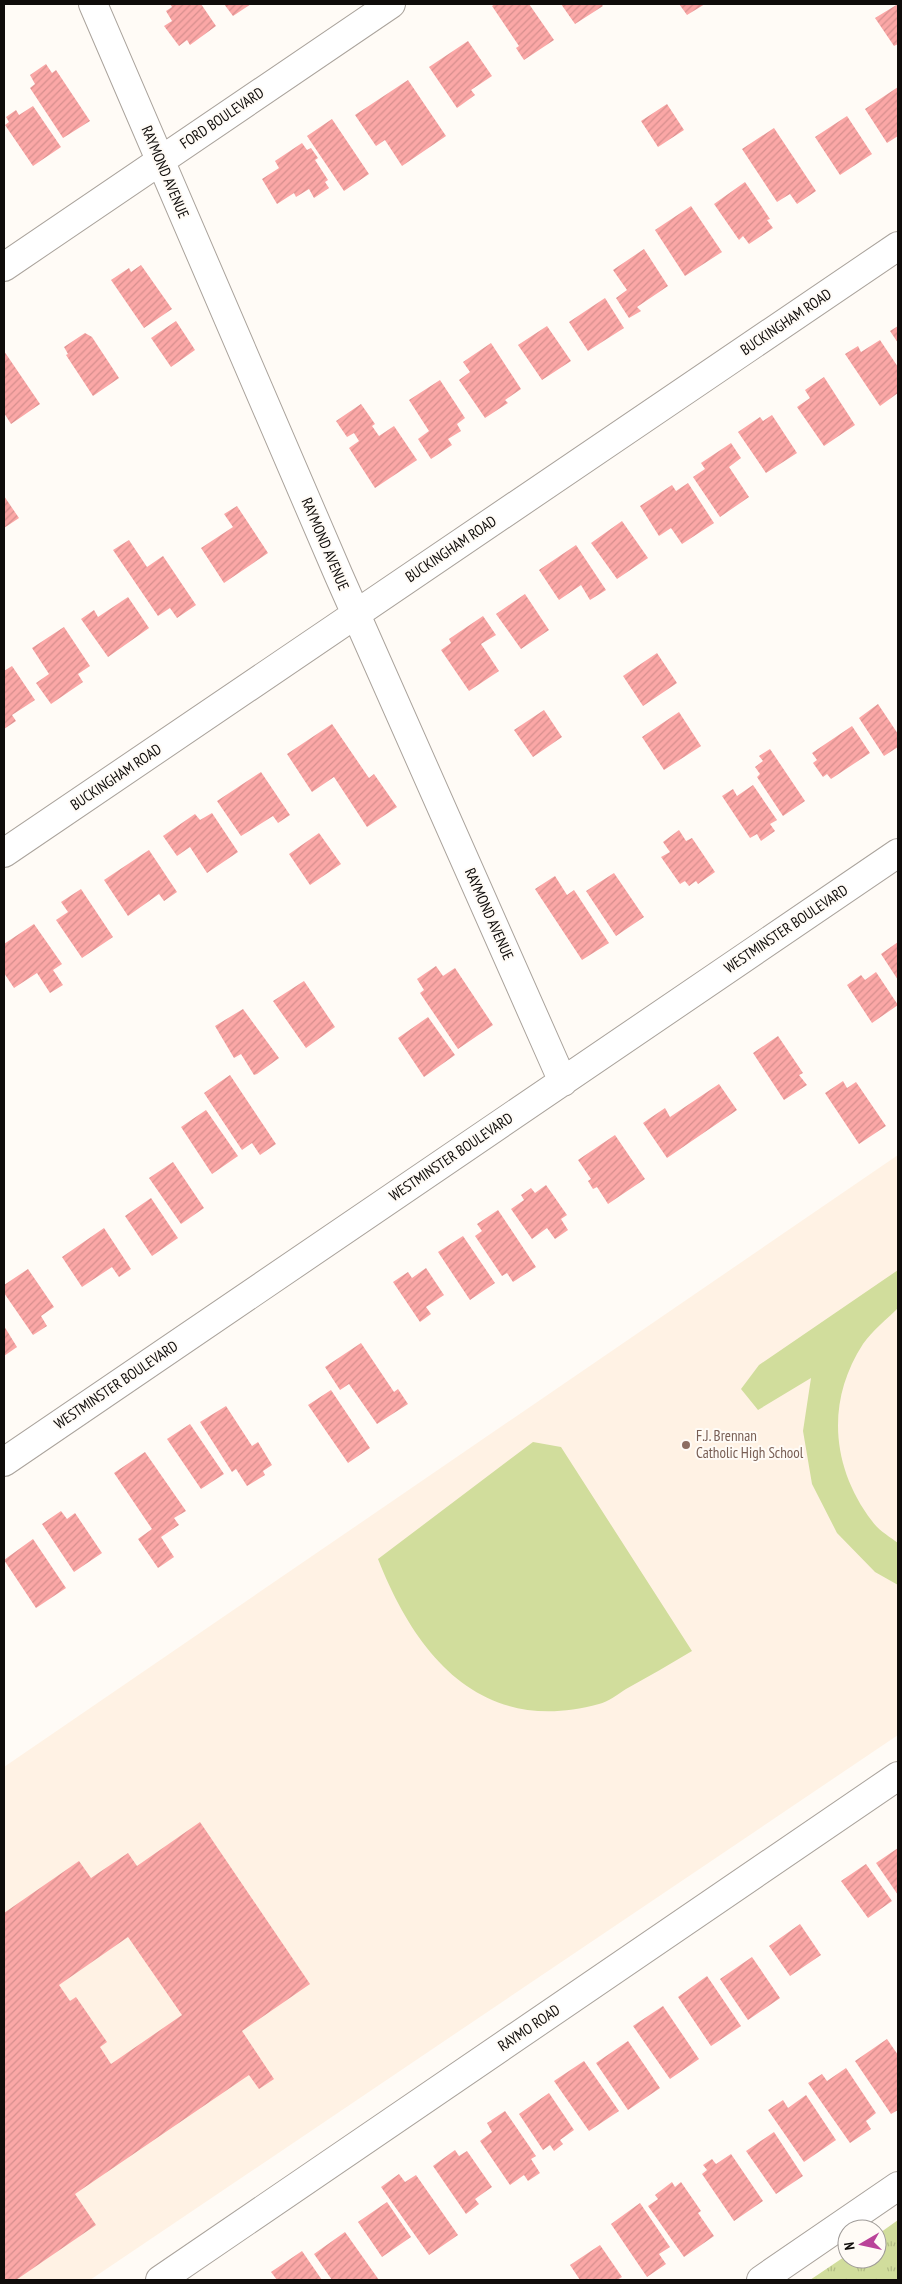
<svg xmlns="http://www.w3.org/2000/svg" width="902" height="2284" font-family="'PT Sans Narrow',sans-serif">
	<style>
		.built { fill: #fff2e4 }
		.green { fill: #d1dd9c }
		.park { fill: url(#park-tufts) }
		.building { fill: url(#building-hatch); fill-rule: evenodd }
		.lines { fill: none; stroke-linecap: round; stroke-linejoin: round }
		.minor-casing { stroke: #aaa39c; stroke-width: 30 }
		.minor { stroke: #fff; stroke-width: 28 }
		.education-dot { fill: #8d6e63; stroke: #fffbf6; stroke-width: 2 }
		.labels { text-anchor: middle; stroke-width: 4; stroke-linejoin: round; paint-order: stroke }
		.street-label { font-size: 15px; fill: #0f0c0a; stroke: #fffbf6 }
		.education-label { font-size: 15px; fill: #785e54; stroke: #fffbf6; text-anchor: start }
	</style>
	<defs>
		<pattern id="park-tufts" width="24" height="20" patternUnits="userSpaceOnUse" patternTransform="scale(1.25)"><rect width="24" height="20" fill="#d1dd9c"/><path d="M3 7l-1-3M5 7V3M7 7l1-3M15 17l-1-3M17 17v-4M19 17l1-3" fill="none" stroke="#b2bc85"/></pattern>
		<pattern id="building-hatch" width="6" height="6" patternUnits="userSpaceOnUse" patternTransform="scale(1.25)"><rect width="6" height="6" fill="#fba7a6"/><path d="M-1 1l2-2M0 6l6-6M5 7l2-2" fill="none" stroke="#d68f8e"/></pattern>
	</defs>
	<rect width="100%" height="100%" fill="#fffbf6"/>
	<path class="built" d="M898,1155V1735L90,2280H4V1767Z"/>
	<path class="green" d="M898,1270V1308C887,1319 872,1331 863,1344C826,1401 831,1467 872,1521C878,1530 890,1537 898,1543V1585L875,1572L837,1533L812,1484L803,1431L811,1378L758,1410L741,1389L759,1365Z
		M533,1442L561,1447L692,1651C670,1664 648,1677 626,1689C618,1694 608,1702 599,1704C483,1736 417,1658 378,1559Z"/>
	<path class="park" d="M898,2220V2280H810L847,2255V2259H877V2235Z"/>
	<path class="building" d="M170,4H201L216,26L190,45L187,40L179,46L164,26L172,21L166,11L172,7Z
		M224,4H251L233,16Z
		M495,4H529L554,40L524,60L516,48L519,46L492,6Z
		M561,4H601L603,6L575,24Z
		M679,4H705L687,15Z
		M898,4V44L894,46L875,18Z
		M468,41L492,76L471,90L475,95L457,108L429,67Z
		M46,64L52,73L56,70L90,121L63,138L30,88L35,84L30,75Z
		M408,80L446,136L402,166L385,140L376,146L355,115Z
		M898,87V136L887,143L865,109Z
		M667,104L684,130L658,147L641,121Z
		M33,106L61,147L33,166L5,125L9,122L6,117L16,110L19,115Z
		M847,116L872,154L840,175L815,137Z
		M332,119L369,174L344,191L307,136Z
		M774,128L816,191L797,204L790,194L777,202L742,149Z
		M302,143L307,150L311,148L318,158L315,160L328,180L325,182L329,188L314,198L309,189L296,197L294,193L277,204L262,179L279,168L275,161Z
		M745,182L770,219L767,220L773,228L749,244L743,236L739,240L714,204Z
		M691,206L722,252L685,276L655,230Z
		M644,249L668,286L637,307L641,311L629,318L616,298L627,290L613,270Z
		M141,265L172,309L144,328L111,280L129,268L131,272Z
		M605,298L624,328L588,351L569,322Z
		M176,321L195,350L171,367L151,338Z
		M547,326L571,361L542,380L518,345Z
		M898,326V343L890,331Z
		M85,333L92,337L119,378L93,396L66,355L68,354L64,347Z
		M880,340L898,367V393L880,406L845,354L858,346L861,352Z
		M491,343L521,389L505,400L508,403L485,418L459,380L470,372L463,362Z
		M4,351L40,404L11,424L4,413Z
		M824,377L855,425L824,446L797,407L810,398L805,390Z
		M440,380L465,418L457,424L461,431L448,439L452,445L431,459L418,439L429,431L409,400Z
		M361,404L375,424L372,426L379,436L394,426L417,460L375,488L349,448L359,441L354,433L347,437L336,421Z
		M772,415L797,453L766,473L738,432L760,417L763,421Z
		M731,443L741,458L729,467L749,497L720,517L693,477L705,469L701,463Z
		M688,483L714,523L682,544L671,528L659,536L640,506L672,485L676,491Z
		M4,496L19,518L4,528Z
		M237,506L268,553L224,583L201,548L233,527L224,514Z
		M622,521L648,558L617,579L591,543Z
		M129,540L147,567L163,556L196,605L177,618L170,608L158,616L113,550Z
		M576,545L606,590L590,600L581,585L559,600L539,570Z
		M525,594L549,630L521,649L496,614Z
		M128,597L149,628L108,657L81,619L94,610L98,617Z
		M483,616L496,635L481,644L499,671L469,691L441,650L451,643L449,639Z
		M64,627L90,666L78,674L83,682L51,704L36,683L49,674L32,648Z
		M657,653L677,683L643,706L623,676Z
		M12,666L35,700L12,715L16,721L4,729V671Z
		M878,704L898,734V747L884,756L859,718Z
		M544,710L562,737L533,757L514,730Z
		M679,712L701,746L664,770L642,737Z
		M332,724L369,778L374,774L397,807L367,827L334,777L312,792L287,754Z
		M852,726L870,753L831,779L827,774L823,777L813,763L817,760L812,753Z
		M770,749L805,801L783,816L757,777L760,774L755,767L763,761L759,756Z
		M261,772L290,815L278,823L273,816L241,836L217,801Z
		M753,785L777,820L770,824L775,831L761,841L757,834L750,838L722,796L733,789L737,796Z
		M212,813L238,852L207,873L190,847L177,856L163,836L195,814L200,820Z
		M679,830L686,841L692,838L715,872L698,884L696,881L689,886L685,881L680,884L661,857L670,852L663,842Z
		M319,833L341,864L310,885L289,854Z
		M149,850L177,892L164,901L159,894L128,916L104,880Z
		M614,873L644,917L616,936L586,891Z
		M555,876L567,895L574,890L609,943L582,960L535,889Z
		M81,889L113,937L82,958L56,920L68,912L61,902Z
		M34,924L62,964L53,970L63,985L50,993L37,973L14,988L4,973V944Z
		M898,942V980L881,954Z
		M436,966L443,976L455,968L493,1025L458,1049L420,993L424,990L417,979Z
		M876,972L898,1005L872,1023L847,985L861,975L865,980Z
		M304,981L335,1027L306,1048L273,1001Z
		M243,1009L279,1058L257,1074L254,1075L241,1054L234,1058L215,1026Z
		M428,1017L455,1055L424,1077L398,1038Z
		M778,1036L803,1073L799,1075L807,1085L784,1100L753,1053Z
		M230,1075L276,1144L260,1155L252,1143L242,1150L204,1093Z
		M843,1081L847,1088L856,1082L886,1126L859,1144L825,1093Z
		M719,1084L737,1110L667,1158L643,1123L665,1108L670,1117Z
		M206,1110L238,1156L212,1174L181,1127Z
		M615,1135L645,1179L608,1204L597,1187L593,1189L588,1181L591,1179L578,1160Z
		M173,1162L204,1208L181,1224L149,1178Z
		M546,1185L567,1215L561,1219L568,1230L555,1239L547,1228L532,1239L511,1209L524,1200L521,1195L531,1188L535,1193Z
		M151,1198L178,1238L152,1256L125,1216Z
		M498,1210L536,1267L513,1282L507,1273L502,1276L475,1236L482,1231L477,1224Z
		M104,1228L131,1269L119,1277L112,1267L82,1287L62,1257Z
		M463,1236L495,1283L470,1300L438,1252Z
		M426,1268L444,1295L426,1307L431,1314L420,1322L393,1282L408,1272L412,1278Z
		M28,1269L54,1307L41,1316L47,1326L33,1335L4,1293V1285Z
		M4,1326L17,1347L4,1356Z
		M361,1343L394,1392L398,1389L408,1404L377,1424L349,1384L340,1390L325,1367Z
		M331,1390L370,1448L348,1463L308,1405Z
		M226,1406L252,1446L258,1442L272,1465L263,1471L265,1475L247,1486L236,1469L232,1472L200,1422Z
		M190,1424L224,1474L201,1489L167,1439Z
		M145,1452L186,1511L174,1518L179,1525L161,1537L174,1557L158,1568L138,1539L152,1529L114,1473Z
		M61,1511L67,1519L75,1513L102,1553L74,1572L42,1524Z
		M33,1539L66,1588L36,1608L4,1560Z
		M200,1822L310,1984L242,2031L274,2079L259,2089L249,2075L75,2194L96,2225L16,2280H4V1913L79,1861L91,1878L128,1853L137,1866ZM128,1937L182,2015L111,2064L100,2047L107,2042L76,1997L70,2001L59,1985Z
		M898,1848V1895L876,1863Z
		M866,1864L892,1901L868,1918L841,1881Z
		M800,1924L821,1955L790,1976L769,1946Z
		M752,1957L780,1998L748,2020L720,1979Z
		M707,1976L741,2026L711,2046L678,1997Z
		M663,2006L699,2059L670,2079L633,2026Z
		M887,2039L898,2055V2110L891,2114L855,2061Z
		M628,2041L660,2088L628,2110L596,2063Z
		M584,2061L619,2111L589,2131L554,2081Z
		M846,2068L876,2113L866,2121L871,2129L850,2143L808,2083L822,2074L827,2081Z
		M549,2093L574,2130L560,2140L563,2144L554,2151L550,2145L543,2150L519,2114Z
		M806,2095L836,2140L804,2162L768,2110L783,2100L788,2108Z
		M505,2111L536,2156L531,2159L540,2173L528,2181L524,2175L510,2185L480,2141L492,2132L487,2123Z
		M774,2132L803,2176L776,2194L746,2151Z
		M455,2150L459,2156L467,2151L492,2187L475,2199L479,2204L466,2214L433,2166Z
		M731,2154L763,2201L734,2221L702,2174L707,2170L703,2165L712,2159L716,2164Z
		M399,2174L405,2182L416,2175L458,2235L429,2255L381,2187Z
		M672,2182L675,2187L681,2182L701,2211L698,2213L714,2236L684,2257L648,2206L658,2199L655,2195Z
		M387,2202L411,2237L382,2257L358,2222Z
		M640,2203L670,2247L659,2254L666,2264L647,2277L611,2224Z
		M345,2232L379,2280H332L314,2254Z
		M600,2245L622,2277L617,2280H580L570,2265Z
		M302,2251L322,2280H277L271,2272Z"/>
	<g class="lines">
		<g class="minor-casing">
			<path id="minor" d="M93,4L339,576L563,1082
				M4,267L391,4
				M4,853L898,246
				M4,1462L898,853
				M160,2280L898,1776
				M761,2280L898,2186"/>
		</g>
		<use href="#minor" class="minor"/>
	</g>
	<circle class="education-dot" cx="686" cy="1445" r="5"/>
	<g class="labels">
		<g class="street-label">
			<text transform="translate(222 118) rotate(-34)" y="5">FORD BOULEVARD</text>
			<text transform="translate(165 172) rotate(67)" y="5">RAYMOND AVENUE</text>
			<text transform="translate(786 322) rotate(-34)" y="5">BUCKINGHAM ROAD</text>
			<text transform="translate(325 544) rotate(67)" y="5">RAYMOND AVENUE</text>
			<text transform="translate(451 549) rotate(-34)" y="5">BUCKINGHAM ROAD</text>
			<text transform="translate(116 777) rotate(-34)" y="5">BUCKINGHAM ROAD</text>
			<text transform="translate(489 914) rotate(66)" y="5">RAYMOND AVENUE</text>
			<text transform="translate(786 929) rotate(-34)" y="5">WESTMINSTER BOULEVARD</text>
			<text transform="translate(451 1157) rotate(-34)" y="5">WESTMINSTER BOULEVARD</text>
			<text transform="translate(116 1385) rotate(-34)" y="5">WESTMINSTER BOULEVARD</text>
			<text transform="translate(529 2028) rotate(-34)" y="5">RAYMO ROAD</text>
		</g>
		<g class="education-label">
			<text x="696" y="1441">F.J. Brennan<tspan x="696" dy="17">Catholic High School</tspan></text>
		</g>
	</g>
	<rect width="902" height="2284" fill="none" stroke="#0f0c0a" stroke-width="10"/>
	<g transform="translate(862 2244) rotate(261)"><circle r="24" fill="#fffbf6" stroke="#9f9b98"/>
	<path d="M0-4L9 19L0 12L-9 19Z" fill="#ba4399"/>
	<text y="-8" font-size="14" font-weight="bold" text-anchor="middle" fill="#0f0c0a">N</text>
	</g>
</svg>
